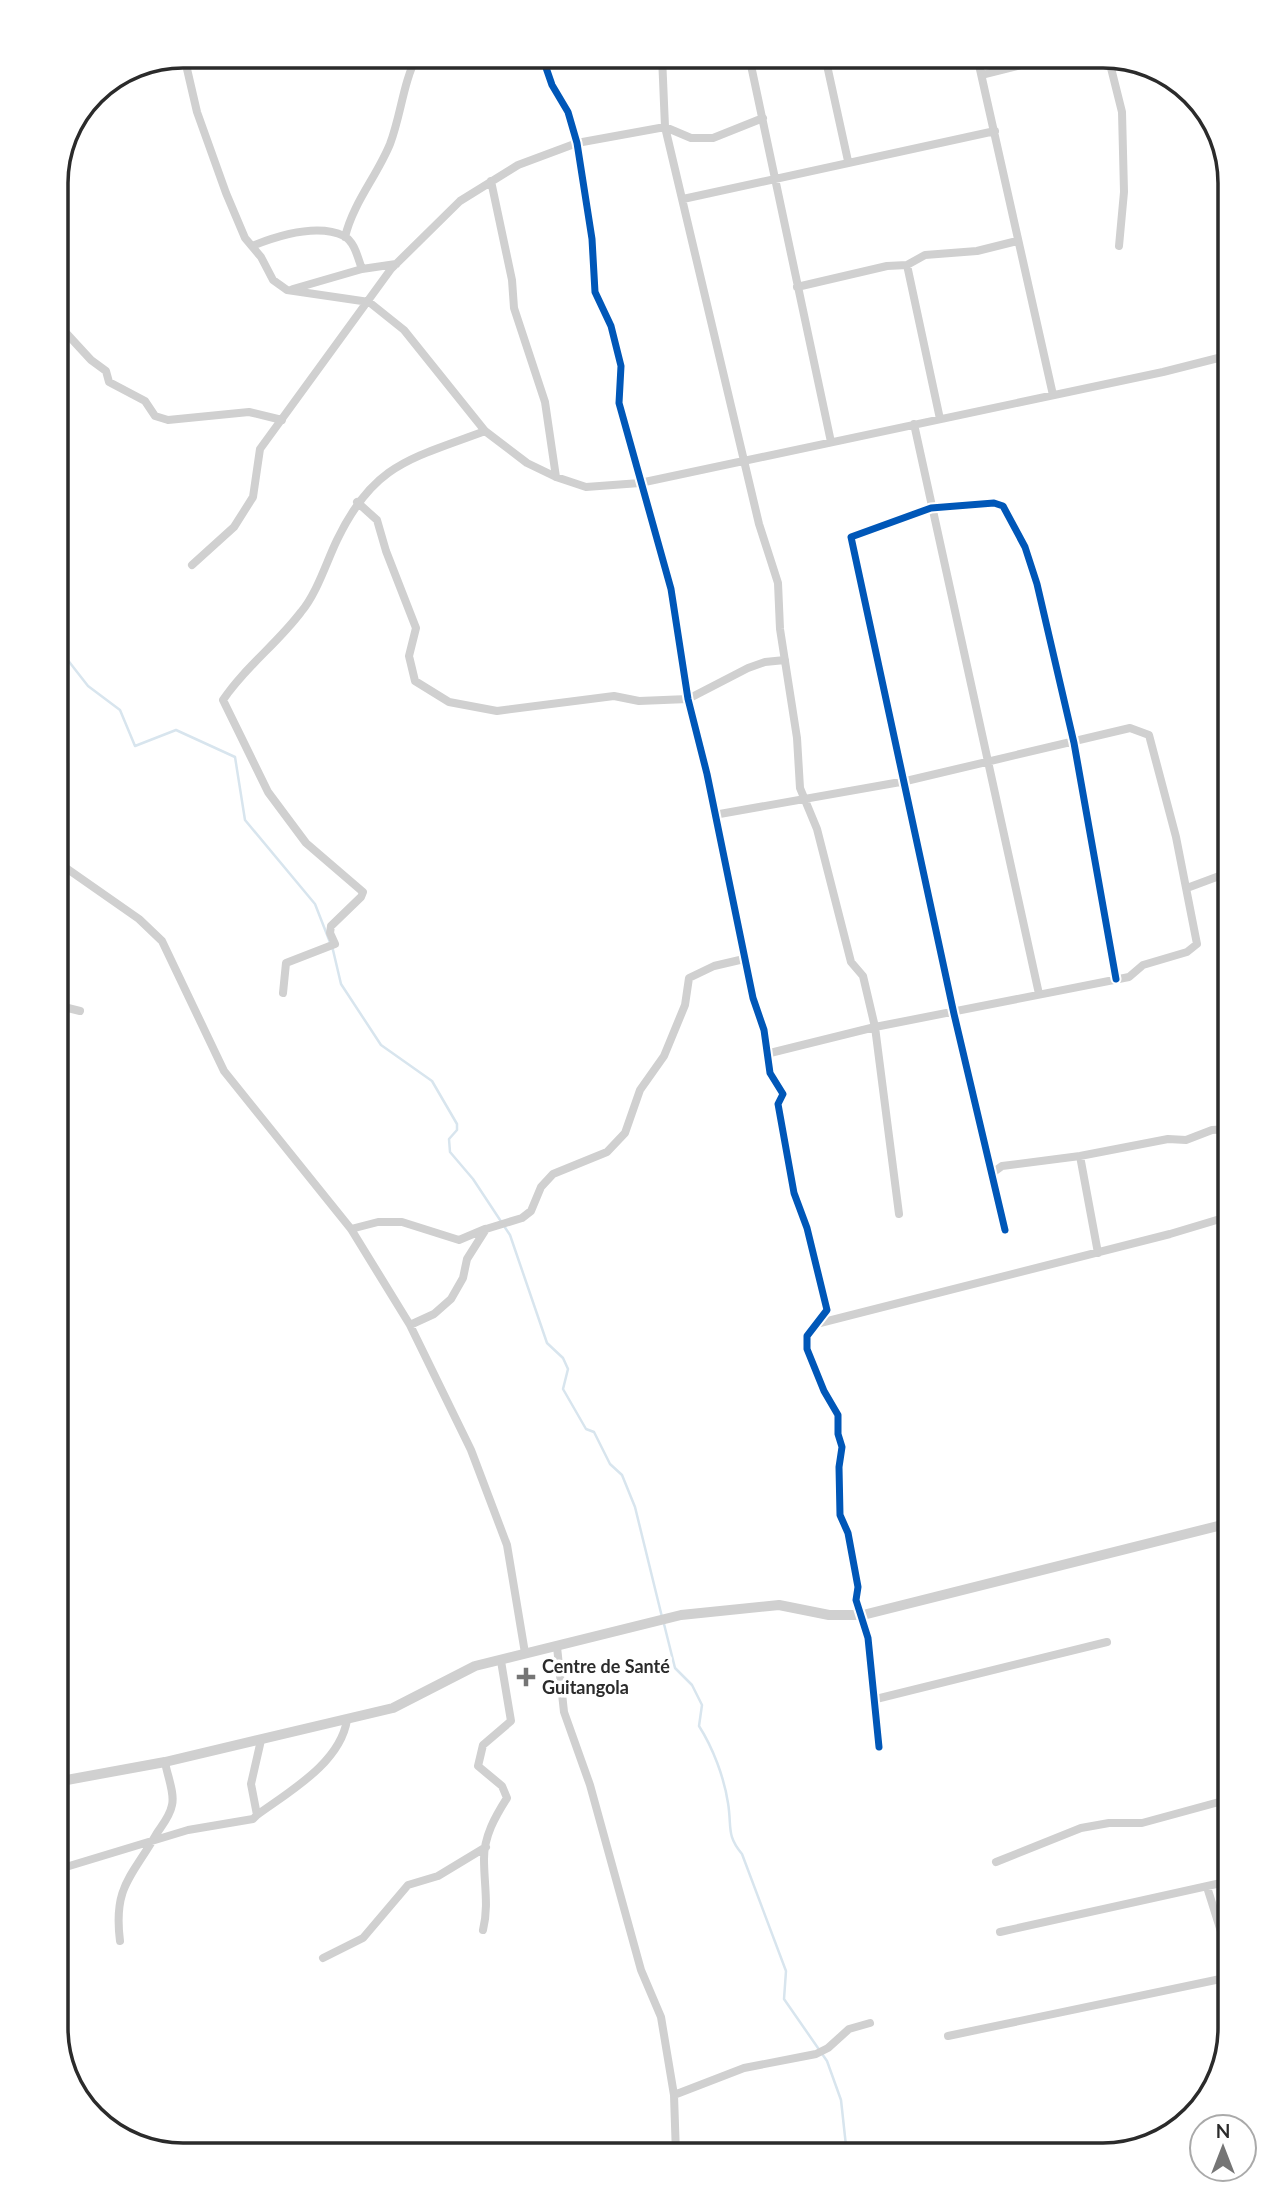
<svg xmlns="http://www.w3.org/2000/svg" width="1286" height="2211" font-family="Lato,sans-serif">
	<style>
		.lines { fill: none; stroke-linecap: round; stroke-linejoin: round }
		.stream { stroke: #d8e5ee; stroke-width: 2.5 }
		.minor { stroke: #d0d0d0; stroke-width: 8 }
		.tertiary { stroke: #d0d0d0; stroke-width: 10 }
		.cycleway-casing { stroke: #fff; stroke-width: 11 }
		.cycleway { stroke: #0057b8; stroke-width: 7 }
		.poi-dot { fill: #757575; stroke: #fff; stroke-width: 2.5 }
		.labels { text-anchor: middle; stroke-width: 7; stroke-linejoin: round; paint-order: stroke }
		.poi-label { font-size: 18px; font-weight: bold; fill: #2b2b2b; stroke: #fff; text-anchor: start }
		.rim { fill: none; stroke: #2b2b2b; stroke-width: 3.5 }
	</style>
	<rect width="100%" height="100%" fill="#fff"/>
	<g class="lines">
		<path class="stream" d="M56,645L88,686L120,710L135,746L176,730L235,757L245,820L315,904L333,950L341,984L381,1045L432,1081L457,1124V1130L449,1139L450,1152L473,1179L510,1235L547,1343L563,1358L568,1369L563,1389L586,1429L594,1432L610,1464L622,1475L635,1507L662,1617
			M664,1624L675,1668L692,1685L702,1705L699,1726C713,1748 724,1777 728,1803C732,1827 726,1835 742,1854L786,1971L784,1999L827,2061L841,2100L847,2155"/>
		<path class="minor" d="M184,56L197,112L226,193L245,238L261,257L273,280L287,290L369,302L404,330L485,431L527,463L556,477L586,487L640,483L1163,372L1230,355
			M542,56L552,85L568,112L577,143L592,239L595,292L611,326L621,366L619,403L671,589L688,699L707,774L753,998L764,1030L770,1073L783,1094L778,1104L794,1193L807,1228L827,1310L807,1336V1349L824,1391L838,1415V1434L842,1447L839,1467L840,1515L848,1533L858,1587L856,1600L868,1638L879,1747
			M662,56L665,127L759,524L778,583L780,629L797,738L800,788L817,829L851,962L863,976L875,1027L899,1214
			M749,56L831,442
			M825,56L848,161
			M977,56L1053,395
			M1108,56L1122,112L1124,192L1119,246
			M169,59H170
			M982,75L1056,56
			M491,181L512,280L514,308L545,402L556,477
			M683,199L995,131
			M345,237C353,203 377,176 390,144C401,115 403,83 417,56
			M252,246C277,236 317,223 344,236C355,242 358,259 362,269
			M907,265L940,419
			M797,287L887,266L907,265L925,255L977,251L1017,241
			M293,289L362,269L396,264
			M56,322L91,360L106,371L109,382L145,401L155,416L168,420L249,412L282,420
			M914,424L1039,994
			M357,502L377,520L386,551L416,628L409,656L415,681L449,702L497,711L614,696L639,701L688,699L748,668L765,662L785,660
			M192,565L234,527L253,497L260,449L391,269L460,201L518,165L577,143L665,127L691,138H713L763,118
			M714,815L906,781L1130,728L1149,735L1176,837L1197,944L1187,952L1143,965L1129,977L875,1027L766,1054
			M56,861L139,919L162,941L224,1071L351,1229L410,1325L471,1450L507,1545L525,1653
			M1187,888L1230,872
			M283,993L286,963L335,944L330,933L331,926L361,897L363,892L306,843L268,792L223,700C245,667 277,644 301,612C317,593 326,563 337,540C374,463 411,459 485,431
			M56,1005L80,1011
			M1080,1156L1098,1253
			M991,1174L1002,1166L1080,1156L1168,1139L1186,1140L1212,1130L1230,1129
			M351,1229L378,1222H402L459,1240L485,1229
			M1005,1230L954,1014L851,537L931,508L994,503L1003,506L1025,547L1037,584L1074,743L1116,979
			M820,1323L1170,1234L1230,1216
			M410,1325L434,1314L451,1299L463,1278L467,1259L486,1229L522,1218L531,1211L541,1187L553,1174L607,1152L625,1133L640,1090L664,1056L685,1005L689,978L714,966L744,959
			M557,1647L564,1712L590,1785L641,1970L661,2017L674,2095L676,2155
			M876,1699L1107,1642
			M257,1815C290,1791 340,1763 347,1720
			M996,1862L1081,1828L1109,1823H1142L1230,1799
			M56,1870L188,1830L253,1819L257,1815L251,1784L261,1740
			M1207,1887L1230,1960
			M483,1930C489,1906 484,1884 484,1859C484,1836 495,1817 507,1798L502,1786L478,1766L483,1745L511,1721L501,1661
			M1000,1932L1230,1881
			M120,1941C113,1886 132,1877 157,1833C163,1824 170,1816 172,1805C175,1793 167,1775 165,1762
			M323,1958L363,1938L408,1885L438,1876L486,1847
			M948,2036L1230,1977
			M674,2095L744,2068L816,2054L828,2048L849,2029L870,2023"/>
		<path class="tertiary" d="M56,1782L165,1762L393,1708L475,1666L681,1615L779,1605L829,1615H863L1230,1523"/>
		<g class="cycleway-casing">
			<path id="cycleway" d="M542,56L552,85L568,112L577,143L592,239L595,292L611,326L621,366L619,403L671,589L688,699L707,774L753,998L764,1030L770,1073L783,1094L778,1104L794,1193L807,1228L827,1310L807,1336V1349L824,1391L838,1415V1434L842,1447L839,1467L840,1515L848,1533L858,1587L856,1600L868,1638L879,1747
				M1005,1230L954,1014L851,537L931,508L994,503L1003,506L1025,547L1037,584L1074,743L1116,979"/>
		</g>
		<use href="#cycleway" class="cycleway"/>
	</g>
	<path class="poi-dot" d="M522.5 1666.5h7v7h7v7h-7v7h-7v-7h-7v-7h7z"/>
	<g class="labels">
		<g class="poi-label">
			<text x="542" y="1673">Centre de Santé<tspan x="542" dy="21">Guitangola</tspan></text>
		</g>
	</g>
	<path d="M0 0H1286V2211H0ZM183 68H1103A115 115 0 0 1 1218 183V2028A115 115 0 0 1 1103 2143H183A115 115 0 0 1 68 2028V183A115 115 0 0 1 183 68Z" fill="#fff" fill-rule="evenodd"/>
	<path class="rim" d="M183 68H1103A115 115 0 0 1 1218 183V2028A115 115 0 0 1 1103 2143H183A115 115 0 0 1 68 2028V183A115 115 0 0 1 183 68Z"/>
	<g transform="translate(1223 2148)"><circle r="33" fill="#ffffff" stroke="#aaaaaa" stroke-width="2"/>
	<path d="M0-5L12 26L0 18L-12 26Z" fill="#757575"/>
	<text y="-10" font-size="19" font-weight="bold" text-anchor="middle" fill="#2b2b2b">N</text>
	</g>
</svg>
